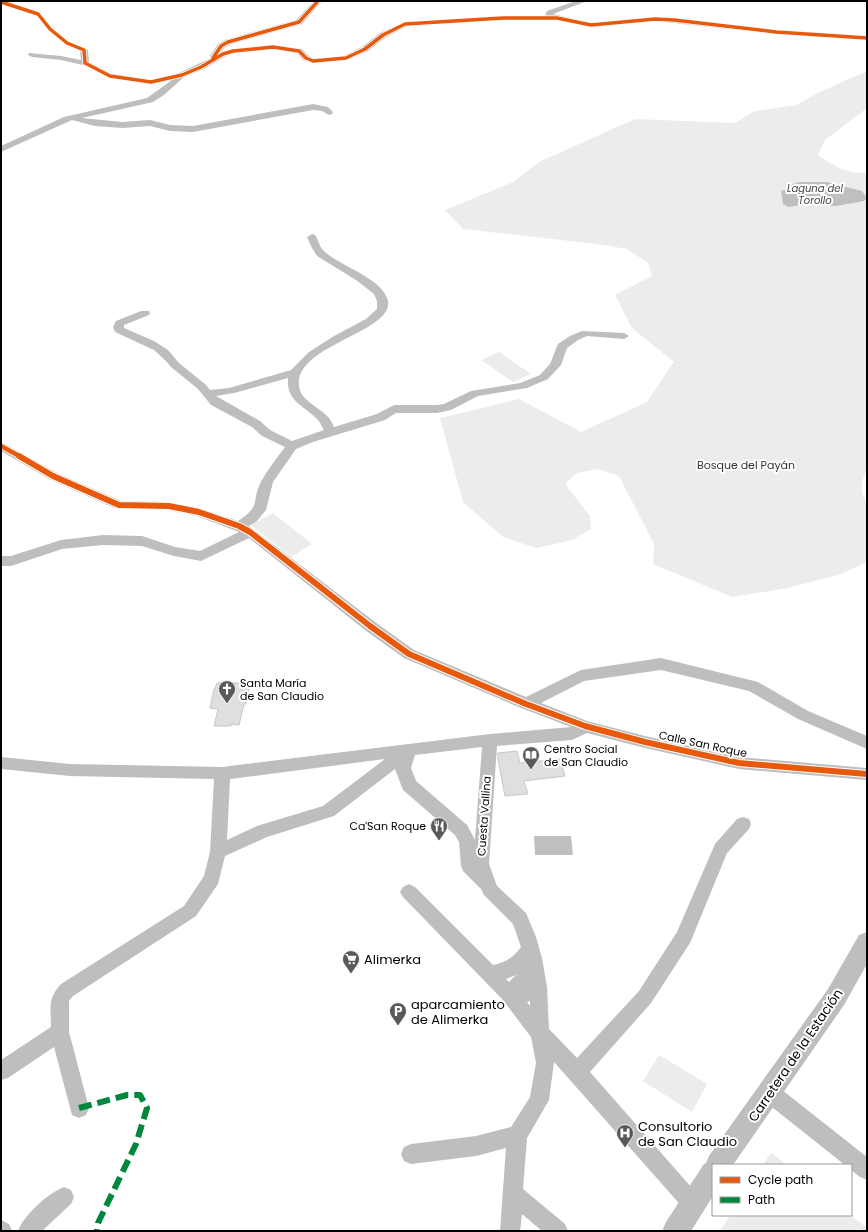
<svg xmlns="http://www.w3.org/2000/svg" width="868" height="1232" font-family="Poppins,sans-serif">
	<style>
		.green { fill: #ececec }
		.water { fill: #bfbfbf }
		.building { fill: #dfdfdf; stroke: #c7c7c7 }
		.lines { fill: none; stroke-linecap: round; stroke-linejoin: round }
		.minor { fill: #bebebe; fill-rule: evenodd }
		.tertiary { fill: #bebebe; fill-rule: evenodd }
		.quiet { stroke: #00873e; stroke-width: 6; stroke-dasharray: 13 6; stroke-linecap: butt }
		.cycleway-far2-casing { stroke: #fff; stroke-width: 5 }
		.cycleway-far1-casing { stroke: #fff; stroke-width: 6 }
		.cycleway-casing { stroke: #fff; stroke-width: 8 }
		.cycleway-far2 { stroke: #e8590c; stroke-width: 3.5 }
		.cycleway-far1 { stroke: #e8590c; stroke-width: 4.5 }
		.cycleway { stroke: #e8590c; stroke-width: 6 }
		.labels { text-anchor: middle; stroke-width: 4; stroke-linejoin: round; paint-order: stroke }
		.far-water-label { font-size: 10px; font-style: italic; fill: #444; stroke: #fff }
		.park-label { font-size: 11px; fill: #333; stroke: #fff }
		.poi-label { font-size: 11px; fill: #000; stroke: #fff; text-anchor: start }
		.street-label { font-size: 11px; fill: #000; stroke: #fff }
		.near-poi-label { font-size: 13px; fill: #000; stroke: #fff; text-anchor: start }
		.near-street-label { font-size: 13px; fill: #000; stroke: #fff }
	</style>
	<rect width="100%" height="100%" fill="#fff"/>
	<path class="green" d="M867,71V108L825,140L818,155C834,166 847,174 867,173V468L862,482V492L867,503V562L841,574L788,588L732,597L653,564L654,544L619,476L598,469L577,473L565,484L590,516L591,529L572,540L536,548L503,537L463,502L440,418L519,399L581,432L647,402L674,362L632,328L615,295L652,276L648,263L627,249L597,244L463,229L445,210L513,182L539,162L635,119L735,123L755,111L796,105L818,93Z
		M499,352L531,374L513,382L481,360Z
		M273,513L312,544L291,557L251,525Z
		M659,1055L707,1084L692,1112L643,1081Z
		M771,1153L787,1165H763Z
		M730,1215H850L867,1228V1231H720Z"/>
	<path class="water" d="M800,182H827L862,191L867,198L864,201L836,206L802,205L788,207L783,204L781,191L791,188L789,185Z
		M534,836H571L573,855H535Z"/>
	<path class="building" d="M225,682L250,684L246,704H244L239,725L231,724V726H214L218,709L210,708L214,689H215L217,683Z
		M517,751L520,763L560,759L565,776L524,781L528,794L505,796L498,760V753Z"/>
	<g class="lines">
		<path class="minor" d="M314,1H322L302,24L231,44L224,48L221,52L233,49L273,45L302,49L309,56L314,59L344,56L362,47L380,33L405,22L503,16H545L547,11L576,1H587L553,14L591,23L655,17L776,30L867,36V40L776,34L655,21L591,27L557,20H503L407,26L386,37L368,51L346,60L313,63L303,60L297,53L273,49L234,53L226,56L204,69L184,77L164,95L153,102L82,118L122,122L150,120L170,125L193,126L313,104L328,107L333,112L332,114L329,115L322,111L313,110L193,132L170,131L150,126L122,128L95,126L72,120L1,152V146L64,117L147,98L172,80L151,84L110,78L83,65L61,60L32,57L28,55L29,53L61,56L81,60L80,51L76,48L80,46L88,50L89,62L112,74L151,80L179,73L211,58L210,56L218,44L225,40L296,20Z
			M312,234L315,235C319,240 319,247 324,251C339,266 383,278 388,301C394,334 282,347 301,393C304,400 320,409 326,415C330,418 332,423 334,427L377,414L394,405H437L444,404L471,391L520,383L540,375L550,364L558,344L570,336L582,331L624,333L629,336L624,339L587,336L578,340L567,348L561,365L548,379L527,388L478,396L451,410L437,413H396L385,420L313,442L296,449L273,482L266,510L257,521L249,526L375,622L414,650L526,697L581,670L661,658L758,682L808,711L867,736V749L798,719L749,691L661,670L584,681L541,703L587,721L645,736L739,757L867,768V780L739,769L645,748L587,733L572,740L497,746L489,864L497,886L526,913L536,937L542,958L547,987L549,1029L577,1058L639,991L677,932L715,844L737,819L743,817L749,819L751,824L749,829L727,853L690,943L651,1003L590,1072L699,1196L702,1203L699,1210L692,1213L685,1210L554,1062L549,1100L527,1138L523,1189L565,1224L568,1231H542L522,1214L520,1231H500L506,1148L476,1156L411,1164L404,1161L401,1154L404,1147L411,1144L476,1136L511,1127L530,1097L536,1063L531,1037L503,1000L403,897L400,892L403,887L409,884L415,887L493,965C506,962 513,958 521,947L513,924L484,895L481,889L463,871L461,866L459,842L455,835L403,790L395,769L334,816L267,837L225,856L218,884L196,916L73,996L69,1001V1032L89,1108L86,1115L79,1118L72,1115L54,1047L8,1078L1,1080V1060L51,1027C51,1009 47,999 61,984L184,906L204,876L210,852L214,779L70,776L1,769V757L70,764L222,767L490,734L571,727L521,708L404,658L365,630L249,538L201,561L174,556L142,546L103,545L62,549L11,566H1V556H11L61,540L103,535L142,536L175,547L200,551L239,532L197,516L169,510L114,508L49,479L1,451V442L57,473L121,501L169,502L199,508L238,521C263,505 250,501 262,480C268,469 277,458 285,447L262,436L252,427L211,405L198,389L171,367L166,361L154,350L115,332L113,327L116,321L141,311H149L150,313L149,315L124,325V328L154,341L168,350L179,363L206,385L210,390L229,388L291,370L309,352L334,336L366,319L377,309V301L374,294L356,280L317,256L312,248L307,237ZM288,378C286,402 304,405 318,420C320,422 322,427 324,430L292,441L270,430L260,421L216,396L234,393ZM482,747L475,840L467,825L416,781L411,768L415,755ZM385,759L323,806L257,826L227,840L230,779ZM516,975L509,982L506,979ZM530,1001V1006L527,1002Z
			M770,1083L777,1086L867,1157V1180L860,1177L851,1170V1165H845L763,1100L760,1093L763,1086Z
			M64,1187L71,1190L74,1197L71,1204L42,1231H18C24,1215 48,1193 64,1187Z
			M1,1220L9,1224L12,1231H1Z"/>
		<path class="tertiary" d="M867,932V964L844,1005L733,1165H713V1196L691,1231H662L666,1222L704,1164L706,1163L709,1156L828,989L859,935Z"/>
		<path class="quiet" d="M79,1108L127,1095H140L147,1108L136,1144L98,1223L97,1231"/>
		<g class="cycleway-far2-casing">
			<path id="cycleway-far2" d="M1,2L38,14L50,29L67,43L84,50L85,63L110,76L151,82L182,75L201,67L223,54L233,51L273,47L299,51L306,58L313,61L346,58L365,49L383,35L405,24L503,18H557L591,25L655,19L674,20L776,32L867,38
				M213,58L221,46L228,42L299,22L318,1"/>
		</g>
		<g class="cycleway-far1-casing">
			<path id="cycleway-far1" d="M1,446L21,457"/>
		</g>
		<g class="cycleway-casing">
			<path id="cycleway" d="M19,456L53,476L119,505L169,506L199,512L239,526L250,532L370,626L409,654L526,704L585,726L645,742L739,763L867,774"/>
		</g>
		<use href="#cycleway-far2" class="cycleway-far2"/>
		<use href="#cycleway-far1" class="cycleway-far1"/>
		<use href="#cycleway" class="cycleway"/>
	</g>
	<defs>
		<g id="church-pin" transform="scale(0.9)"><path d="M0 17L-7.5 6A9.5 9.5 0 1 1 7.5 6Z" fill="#595959" stroke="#fff"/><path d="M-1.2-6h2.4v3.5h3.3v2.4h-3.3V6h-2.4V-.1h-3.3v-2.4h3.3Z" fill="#fff"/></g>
		<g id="library-pin" transform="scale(0.9)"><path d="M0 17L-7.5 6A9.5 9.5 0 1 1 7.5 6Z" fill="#595959" stroke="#fff"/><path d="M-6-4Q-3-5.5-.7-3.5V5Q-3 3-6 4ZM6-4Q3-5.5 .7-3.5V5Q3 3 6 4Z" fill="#fff"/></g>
		<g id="restaurant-pin" transform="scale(0.9)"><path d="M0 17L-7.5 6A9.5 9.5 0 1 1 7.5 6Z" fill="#595959" stroke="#fff"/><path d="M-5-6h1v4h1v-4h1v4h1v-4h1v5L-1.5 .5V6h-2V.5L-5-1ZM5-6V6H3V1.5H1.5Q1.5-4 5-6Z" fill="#fff"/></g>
		<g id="supermarket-pin" transform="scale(0.9)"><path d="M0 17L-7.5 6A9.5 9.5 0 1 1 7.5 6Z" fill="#595959" stroke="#fff"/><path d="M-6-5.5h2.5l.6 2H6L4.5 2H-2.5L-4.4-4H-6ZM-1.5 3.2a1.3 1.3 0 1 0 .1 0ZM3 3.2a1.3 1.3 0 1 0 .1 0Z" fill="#fff"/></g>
		<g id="parking-pin" transform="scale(0.9)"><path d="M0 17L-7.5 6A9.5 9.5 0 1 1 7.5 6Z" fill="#595959" stroke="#fff"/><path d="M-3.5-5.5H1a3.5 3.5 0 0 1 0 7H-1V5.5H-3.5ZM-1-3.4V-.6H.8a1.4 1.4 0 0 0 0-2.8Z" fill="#fff"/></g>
		<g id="hospital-pin" transform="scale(0.9)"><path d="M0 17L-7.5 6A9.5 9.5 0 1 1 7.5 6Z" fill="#595959" stroke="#fff"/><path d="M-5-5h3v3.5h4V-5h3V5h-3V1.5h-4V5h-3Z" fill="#fff"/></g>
	</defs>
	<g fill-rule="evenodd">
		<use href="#church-pin" x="227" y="689"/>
		<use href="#library-pin" x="531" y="755"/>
		<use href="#restaurant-pin" x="439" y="826"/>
		<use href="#supermarket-pin" x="351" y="959"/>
		<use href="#parking-pin" x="398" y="1011"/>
		<use href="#hospital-pin" x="625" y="1133"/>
	</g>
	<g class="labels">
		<g class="far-water-label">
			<text x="815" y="192">Laguna del<tspan x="815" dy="12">Torollo</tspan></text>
		</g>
		<g class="park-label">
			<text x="746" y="469">Bosque del Payán</text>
		</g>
		<g class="poi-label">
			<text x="240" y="687">Santa María<tspan x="240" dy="13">de San Claudio</tspan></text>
			<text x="544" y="753">Centro Social<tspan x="544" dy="13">de San Claudio</tspan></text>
			<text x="426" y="830" text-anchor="end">Ca'San Roque</text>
		</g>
		<g class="street-label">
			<text transform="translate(703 744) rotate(12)" y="4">Calle San Roque</text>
			<text transform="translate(484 816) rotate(-86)" y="4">Cuesta Vallina</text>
		</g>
		<g class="near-poi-label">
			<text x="364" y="964">Alimerka</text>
			<text x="411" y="1009">aparcamiento<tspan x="411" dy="15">de Alimerka</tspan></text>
			<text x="638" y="1131">Consultorio<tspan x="638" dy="15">de San Claudio</tspan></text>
		</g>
		<g class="near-street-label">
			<text transform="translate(795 1055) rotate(-56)" y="5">Carretera de la Estación</text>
		</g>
	</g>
	<rect width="868" height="1232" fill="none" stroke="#000000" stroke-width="4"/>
	<rect x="712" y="1164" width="140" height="52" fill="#ffffff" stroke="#999999"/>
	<rect x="720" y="1177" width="20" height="6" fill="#e8590c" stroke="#999999"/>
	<text x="748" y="1184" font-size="12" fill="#000000">Cycle path</text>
	<rect x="720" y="1197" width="20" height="6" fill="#00873e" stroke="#999999"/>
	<text x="748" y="1204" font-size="12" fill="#000000">Path</text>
</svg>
